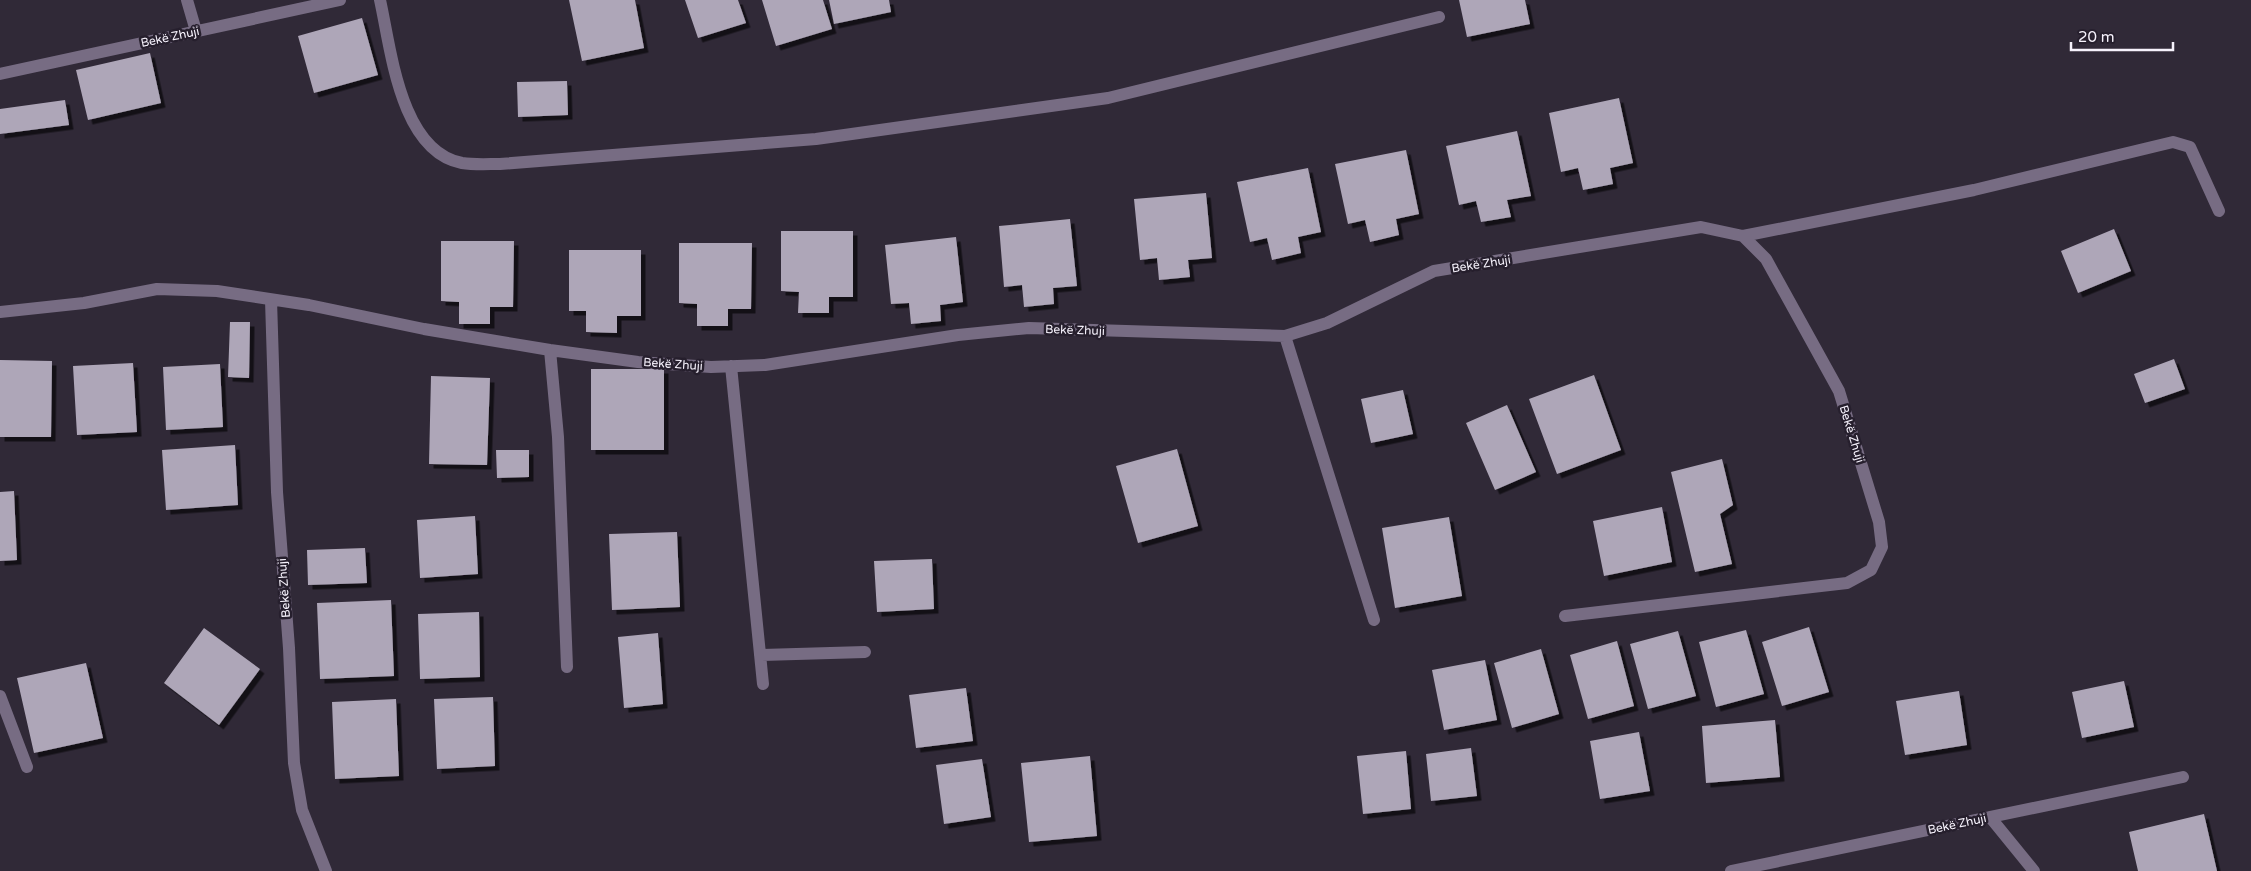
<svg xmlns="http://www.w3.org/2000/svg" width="2251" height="871" viewBox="0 0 2251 871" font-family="'Varela Round',sans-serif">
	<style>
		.building { fill: #aea6b8; filter: url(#shadow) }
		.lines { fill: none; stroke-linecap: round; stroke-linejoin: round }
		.minor { stroke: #776c83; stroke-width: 12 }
		.labels { text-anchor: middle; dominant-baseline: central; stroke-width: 5; stroke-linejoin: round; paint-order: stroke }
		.street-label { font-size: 12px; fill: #f6f2fc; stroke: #261f2d }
	</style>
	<defs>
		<filter id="shadow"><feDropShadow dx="4.5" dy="4.5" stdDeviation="0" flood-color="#0009"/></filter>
	</defs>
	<rect width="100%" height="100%" fill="#302937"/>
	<!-- building -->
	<path class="building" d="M569 0H635L644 48 582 61Z
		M685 0H738L746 23 698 38Z
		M762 0H823L832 29 776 46Z
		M829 0H889L891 12 834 24Z
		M1459 0H1525L1530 24 1467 37Z
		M362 18 378 75 314 93 298 36Z
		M150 53 161 103 88 120 76 70Z
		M567 81 568 115 518 117 517 82Z
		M1619 98 1633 163 1610 168 1613 184 1583 190 1578 168 1561 172 1549 113Z
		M65 100 69 125 0 134V109Z
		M1517 131 1531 196 1507 200 1511 217 1481 222 1476 201 1459 205 1446 146Z
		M1406 150 1419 214 1396 219 1399 235 1370 242 1365 220 1348 224 1335 164Z
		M1308 168 1321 232 1298 237 1301 253 1272 260 1267 238 1250 242 1237 182Z
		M1206 193 1212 258 1188 260 1190 277 1159 280 1157 258 1140 260 1134 199Z
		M1070 219 1077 286 1053 288 1054 304 1024 307 1022 285 1004 287 999 226Z
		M2114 229 2131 271 2078 293 2061 251Z
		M781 231H853V297H829V313H798L799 292 781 291Z
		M956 237 963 302 940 305 941 321 911 324 909 303 891 304 885 245Z
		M441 241H514L513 307H490V324H459V302L441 301Z
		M679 243H752L751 309H728V326H697V304L679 303Z
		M569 250H641V316H617V333L586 332V311H569Z
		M230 322H250L249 378 228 377Z
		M2174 359 2185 389 2145 403 2134 374Z
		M0 360 52 361 51 437H0Z
		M133 363 137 432 77 435 73 366Z
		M220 364 223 427 166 430 163 367Z
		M591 369H664V450H591Z
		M1594 375 1621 450 1557 474 1529 399Z
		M431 376 490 378 487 465 429 464Z
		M1403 390 1413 434 1371 443 1361 399Z
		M1507 405 1536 472 1495 490 1466 423Z
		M235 445 238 505 166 510 162 450Z
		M1177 449 1198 526 1138 543 1116 466Z
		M496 450H529V477L497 478Z
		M1722 459 1733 505 1720 514 1732 564 1695 572 1671 472Z
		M14 491 17 560 0 561V492Z
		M1662 507 1672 562 1604 576 1593 521Z
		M475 516 478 574 420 578 417 520Z
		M1449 517 1462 596 1395 608 1382 528Z
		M677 532 680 607 612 610 609 534Z
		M365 548 367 583 308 585 307 550Z
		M932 559 934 609 877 612 874 561Z
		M391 600 394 676 320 679 317 603Z
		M479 612 480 677 420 679 418 614Z
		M1809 627 1829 692 1782 706 1762 642Z
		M204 628 260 669 219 725 164 683Z
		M1746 630 1764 694 1716 707 1699 642Z
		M1678 631 1696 696 1648 709 1630 644Z
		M658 633 663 704 624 708 618 637Z
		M1617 641 1634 706 1588 719 1570 655Z
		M1541 649 1559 714 1512 728 1494 663Z
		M1485 660 1497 720 1444 730 1432 670Z
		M86 663 103 738 34 753 17 678Z
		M2124 681 2134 727 2082 738 2072 692Z
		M966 688 973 741 916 748 909 695Z
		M1959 691 1967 745 1905 755 1896 701Z
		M493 697 495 766 437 769 434 699Z
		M396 699 399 776 335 779 332 702Z
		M1775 720 1780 777 1706 783 1702 726Z
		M1639 732 1650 791 1600 799 1590 741Z
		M1471 748 1477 796 1431 801 1426 754Z
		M1406 751 1411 809 1363 814 1357 756Z
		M1090 756 1097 836 1029 842 1021 763Z
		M982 759 991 817 944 824 936 765Z
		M2204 814 2217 871H2138L2129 832Z"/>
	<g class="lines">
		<!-- minor -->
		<path class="minor" d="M187 0 196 31
			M380 0C391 49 400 151 462 163 474 165 488 164 500 164L816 139 1108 98 1439 17
			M0 74 340 0
			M1743 236 1974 190 2173 142 2190 147 2219 211
			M271 300 277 492 289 648 294 763 302 810 326 871
			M0 312 84 303 157 289 217 291 309 305 424 329 550 350 638 362 711 367 765 365 958 335 1029 328 1285 336 1327 323 1434 271 1701 227 1743 236 1766 259 1839 391 1879 522 1882 547 1871 570 1847 583 1565 616
			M1285 336 1374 620
			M550 350 558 437 567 667
			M731 366 763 684
			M760 655 865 652
			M0 696 27 767
			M1990 817 2034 871
			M1731 871 2183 777"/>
	</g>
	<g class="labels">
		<!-- street labels -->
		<g class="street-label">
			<text transform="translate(170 37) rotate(-12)">Bekë Zhuji</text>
			<text transform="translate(1481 264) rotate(-9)">Bekë Zhuji</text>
			<text transform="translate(1075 330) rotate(2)">Bekë Zhuji</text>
			<text transform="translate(673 364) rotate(4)">Bekë Zhuji</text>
			<text transform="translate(1852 434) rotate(73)">Bekë Zhuji</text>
			<text transform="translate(284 588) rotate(-94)">Bekë Zhuji</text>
			<text transform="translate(1957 824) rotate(-12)">Bekë Zhuji</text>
		</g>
	</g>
	<!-- scale -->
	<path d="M2071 42v8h102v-8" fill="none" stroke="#f6f2fc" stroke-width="2.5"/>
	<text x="2078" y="42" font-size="15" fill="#f6f2fc" stroke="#261f2d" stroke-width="4" paint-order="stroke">20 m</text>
</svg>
